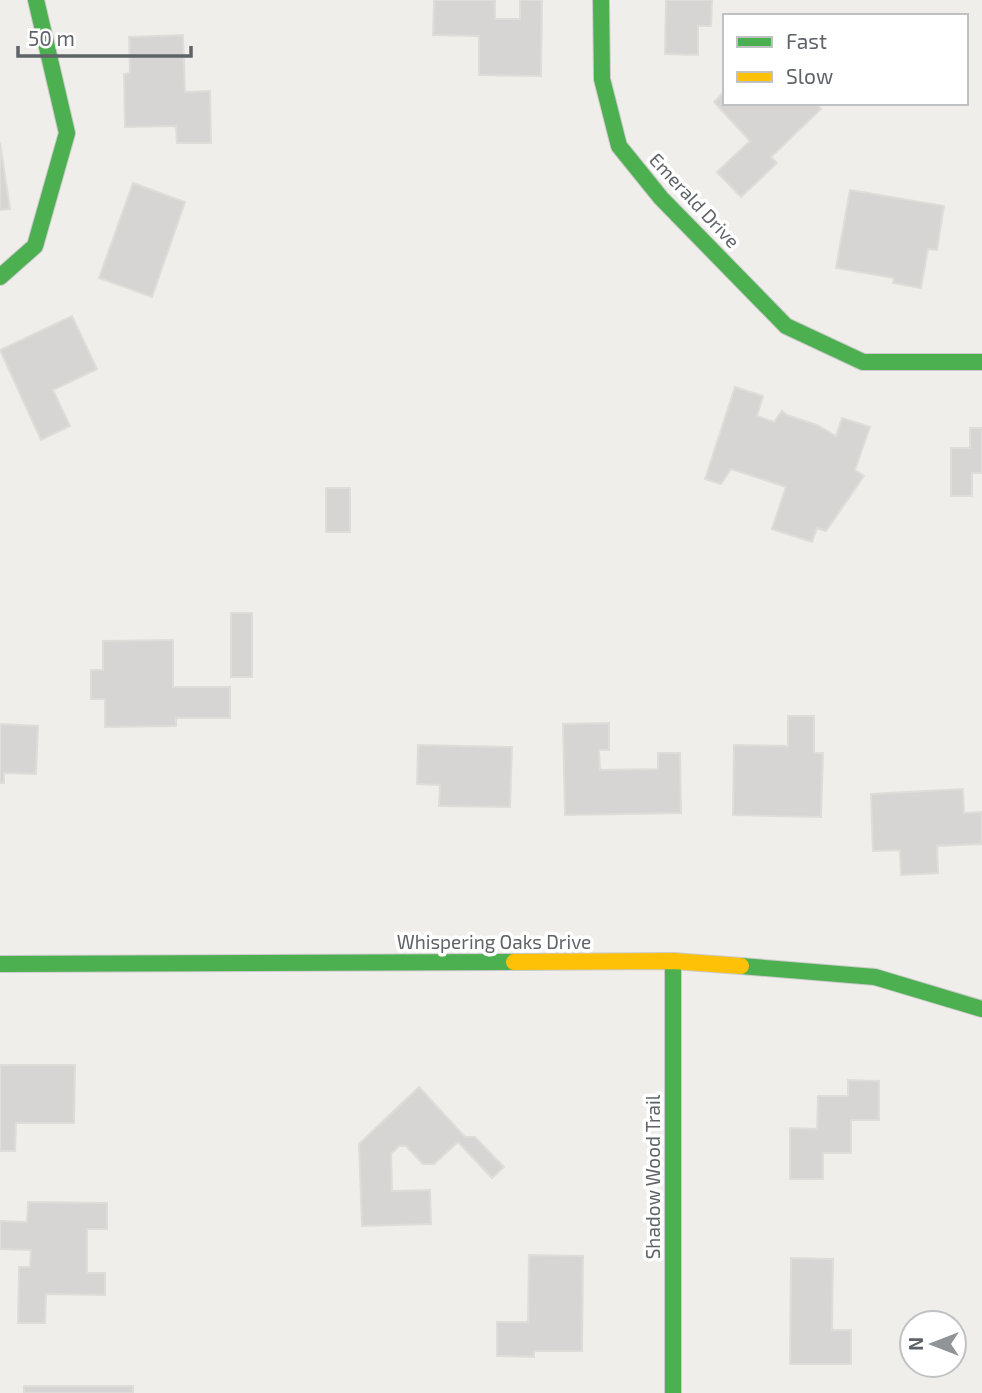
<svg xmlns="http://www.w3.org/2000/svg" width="982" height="1393" viewBox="0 0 982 1393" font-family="'Exo 2',sans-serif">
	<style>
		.building { fill: #d6d5d3; stroke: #deddd9; stroke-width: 2 }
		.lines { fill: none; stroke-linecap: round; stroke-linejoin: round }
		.fast-casing { stroke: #cacacb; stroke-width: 18 }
		.slow-casing { stroke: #cacacb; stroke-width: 18 }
		.fast { stroke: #4caf50; stroke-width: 16 }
		.slow { stroke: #ffc107; stroke-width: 16 }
		.labels { text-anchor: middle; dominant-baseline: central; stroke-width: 7; stroke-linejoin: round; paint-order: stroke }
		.street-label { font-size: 19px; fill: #5f6368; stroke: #fff }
	</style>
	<rect width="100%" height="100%" fill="#efeeea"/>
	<!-- building -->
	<path class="building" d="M434 0H495V19H520V0H542L541 76 479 75V36L433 35Z
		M666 0H712L711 26H698V55L665 54Z
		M183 35 185 92 210 91 211 143H177L176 126 125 127 124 74 130 73 129 37Z
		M725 91V103H816L821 109 771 157 777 163 741 197 717 172 750 141 714 102Z
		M0 143 10 209 0 210Z
		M133 183 185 202 152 297 99 278Z
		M850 190 944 206 937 250 928 249 921 288 893 283 894 278 836 268Z
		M72 316 97 369 53 390 70 426 41 440 0 350Z
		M735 387 763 396 757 416 774 422 782 411 787 415 817 425 836 436 842 418 870 427 855 470 864 476 826 531 817 528 812 542 772 529 786 487 731 469 721 484 705 479Z
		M970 428H982V473H972V496H951V448H970Z
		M326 488H350V532H326Z
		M231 613H252V677H231Z
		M173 640V687H230V718H176V726L105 727V699H91V670H103V641Z
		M788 716H814V753H823L821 817 733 815 734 745 788 746Z
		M609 723V750H599L600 770 658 769V753H680L681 813 565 815 563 724Z
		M0 724 38 726 36 774 4 773V783H0Z
		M418 745 512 747 510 807 439 806 440 785 417 784Z
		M963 789 964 813 982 812V844L937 846 938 873 901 875 900 850 873 851 871 794Z
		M0 1065H75L74 1123H16L15 1151H0Z
		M848 1080 879 1081V1120H851V1153H823V1179H790V1128L817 1129 818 1096H848Z
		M419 1087 465 1137H475L504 1167 492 1178 458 1142 434 1164H423L406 1146H399L391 1154 392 1191 430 1190 431 1224 362 1226 359 1144Z
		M28 1202 107 1203V1229H87V1273H105V1295L46 1294 45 1323H18L19 1267H30L31 1250 0 1249V1221L27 1222Z
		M529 1255 583 1256 582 1351H534V1357L497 1356V1322H528Z
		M791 1258 833 1259 832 1330H851V1364H790Z
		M24 1386H133V1393H24Z"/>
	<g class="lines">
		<!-- fast casing -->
		<g class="fast-casing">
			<path id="fast" d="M601 0 602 79 619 146 661 198 786 326 863 362H982
				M0 277 35 246 67 133 36 0
				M673 961V1393
				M0 964 514 962
				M741 966 875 977 982 1009"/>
		</g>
		<!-- slow casing -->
		<g class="slow-casing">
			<path id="slow" d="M514 962 673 961 741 966"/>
		</g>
		<!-- fast -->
		<use href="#fast" class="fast"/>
		<!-- slow -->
		<use href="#slow" class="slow"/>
	</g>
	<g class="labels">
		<!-- street labels -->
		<g class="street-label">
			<text transform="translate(695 200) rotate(47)">Emerald Drive</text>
			<text x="494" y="941">Whispering Oaks Drive</text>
			<text transform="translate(652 1177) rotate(-90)">Shadow Wood Trail</text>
		</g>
	</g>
	<!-- legend -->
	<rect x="723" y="14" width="245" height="91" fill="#ffffff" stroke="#bfc1c3" stroke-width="2"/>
	<rect x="737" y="37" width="35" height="10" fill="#4caf50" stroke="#bfc1c3" stroke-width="2"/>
	<text x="786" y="49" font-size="21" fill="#5f6368">Fast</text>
	<rect x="737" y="72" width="35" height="10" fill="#ffc107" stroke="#bfc1c3" stroke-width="2"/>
	<text x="786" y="84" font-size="21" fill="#5f6368">Slow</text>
	<!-- north arrow -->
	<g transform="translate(933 1344) rotate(270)"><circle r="33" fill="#ffffff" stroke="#bfc1c3" stroke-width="2"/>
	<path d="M0-5L12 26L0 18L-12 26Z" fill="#919496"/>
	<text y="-10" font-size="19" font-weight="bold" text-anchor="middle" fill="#5f6368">N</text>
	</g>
	<!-- scale -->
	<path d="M18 46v10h173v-10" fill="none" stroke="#5f6368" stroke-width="3.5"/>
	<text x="28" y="46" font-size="21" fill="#5f6368" stroke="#ffffff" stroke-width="5" paint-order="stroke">50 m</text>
</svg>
